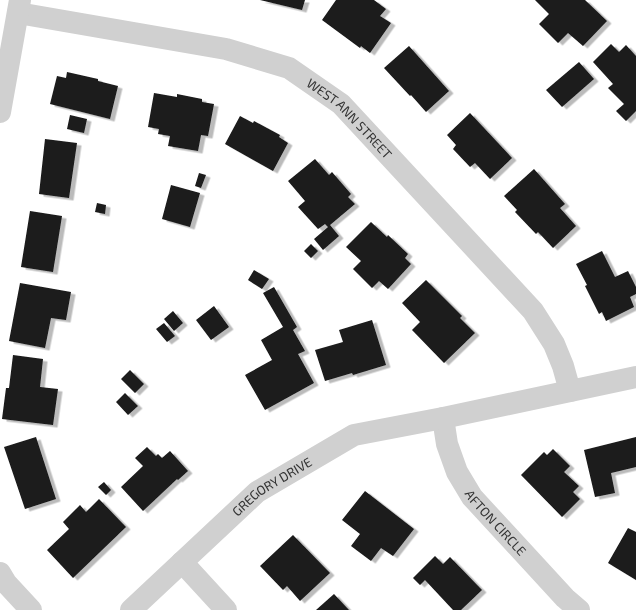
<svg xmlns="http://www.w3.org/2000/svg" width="636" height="610" viewBox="0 0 636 610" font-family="'Exo 2',sans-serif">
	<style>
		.building { fill: #1a1a1a; filter: url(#shadow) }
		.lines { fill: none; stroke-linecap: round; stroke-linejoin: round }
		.minor { stroke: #d0d0d0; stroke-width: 22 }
		.labels { text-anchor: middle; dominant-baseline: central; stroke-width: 4; stroke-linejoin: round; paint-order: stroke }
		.street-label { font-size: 13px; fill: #333; stroke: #fff }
	</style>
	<defs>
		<filter id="shadow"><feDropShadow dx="4.5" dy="2.5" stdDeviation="0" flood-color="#0004"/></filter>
	</defs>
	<rect width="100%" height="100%" fill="#fff"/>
	<!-- building -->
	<path class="building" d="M260 0H305L302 10Z
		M336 0H374L386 9 380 16 391 23 370 53 361 46 360 48 322 20Z
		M535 0H585L607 21 583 46 568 33 558 43 539 24 549 14Z
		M611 44 619 52 626 45 636 56V111L626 121 616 111 624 104 608 88 613 84 593 62Z
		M409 46 449 91 426 112 411 95 410 96 384 68Z
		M579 62 594 79 562 107 546 90Z
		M67 72 98 79V81L118 86 110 119 50 104 57 76 66 78Z
		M154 93 177 97V94L202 99V102L214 104 208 136 201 135 198 151 168 146 170 136 158 134 159 129 148 127Z
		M470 113 512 158 490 179 475 163 470 167 453 149 456 145 447 135Z
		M70 115 87 119 84 133 67 129Z
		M240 116 253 123 254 121 280 135 279 137 288 143 273 171 225 144Z
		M45 139 77 143 69 198 39 194Z
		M315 159 329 175 332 172 351 194 348 197 355 204 330 225 339 236 323 250 314 239 328 227 325 224 318 229 298 207 305 201 288 181Z
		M534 169 565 204 560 208 576 226 553 248 538 232 536 234 515 212 517 210 504 196Z
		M199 173 206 175 201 188 195 186Z
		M171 185 200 193 190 227 162 219Z
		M97 203 106 205 105 214 95 212Z
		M30 211 62 216 53 272 21 267Z
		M371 222 387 237 388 235 408 254 405 258 411 264 388 289 379 281 372 288 353 269 361 261 346 247Z
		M311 244 318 251 311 258 304 251Z
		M602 251 615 277 628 271 636 287V294L630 297 634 307 606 321 602 312 599 314 585 286 587 285 576 264Z
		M254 270 269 279 262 289 248 280Z
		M426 280 462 316 460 318 475 333 444 363 412 330 420 322 402 303Z
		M20 283 71 292 66 320 51 318 45 348 9 341Z
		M274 287 297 327 293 330 305 351 298 354 314 383 265 410 245 375 272 360 261 340 283 327 263 293Z
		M214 306 229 327 211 340 196 320Z
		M173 311 183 323 174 331 164 319Z
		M372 320 386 365 353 375 352 373 325 381 315 350 343 342 339 330Z
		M164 323 175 336 167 342 156 329Z
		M13 355 43 359 40 387 58 389 53 425 2 419 6 388H9Z
		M130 370 144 384 135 393 121 379Z
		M125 393 138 406 128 415 116 402Z
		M36 437 56 499 25 509 4 447Z
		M636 437V467L611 473 615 493 595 497 584 450Z
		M147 447 156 456 158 454 162 458 170 451 188 471 178 480 177 479 143 511 121 487 143 466 135 458Z
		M553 449 570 466 564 472 579 486 573 492 580 499 562 517 521 475 544 452 547 455Z
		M104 482 111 490 106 495 98 487Z
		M365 491 414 529 393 556 381 548 371 561 351 546 360 534 342 520Z
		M99 499 126 527 73 578 47 550 69 529 63 522 80 505 86 512Z
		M628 528 636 532V580L608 563Z
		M293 535 330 573 300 601 287 586 283 590 260 566Z
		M435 556 443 564 450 557 482 590 461 610H453L425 580 420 585 413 578Z
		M334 594 349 610H316Z"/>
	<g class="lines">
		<!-- minor -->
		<g class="minor">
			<path id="s1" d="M18 13 226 49 289 68 341 104 533 311 554 344 563 366 570 391"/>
			<path d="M0 112 20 0"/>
			<path id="s2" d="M443 418 447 444 457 472 472 497 565 598 579 610"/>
			<path d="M182 562 226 610"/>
			<path d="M0 573 6 583 31 610"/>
			<path id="s3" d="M131 610 257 492 354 435 443 418 636 377"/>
		</g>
	</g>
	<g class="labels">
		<!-- street labels -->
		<g class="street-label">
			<text stroke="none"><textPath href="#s1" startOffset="356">WEST ANN STREET</textPath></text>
			<text stroke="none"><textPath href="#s3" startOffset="188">GREGORY DRIVE</textPath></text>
			<text stroke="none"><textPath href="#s2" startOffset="120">AFTON CIRCLE</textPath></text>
		</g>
	</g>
</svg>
